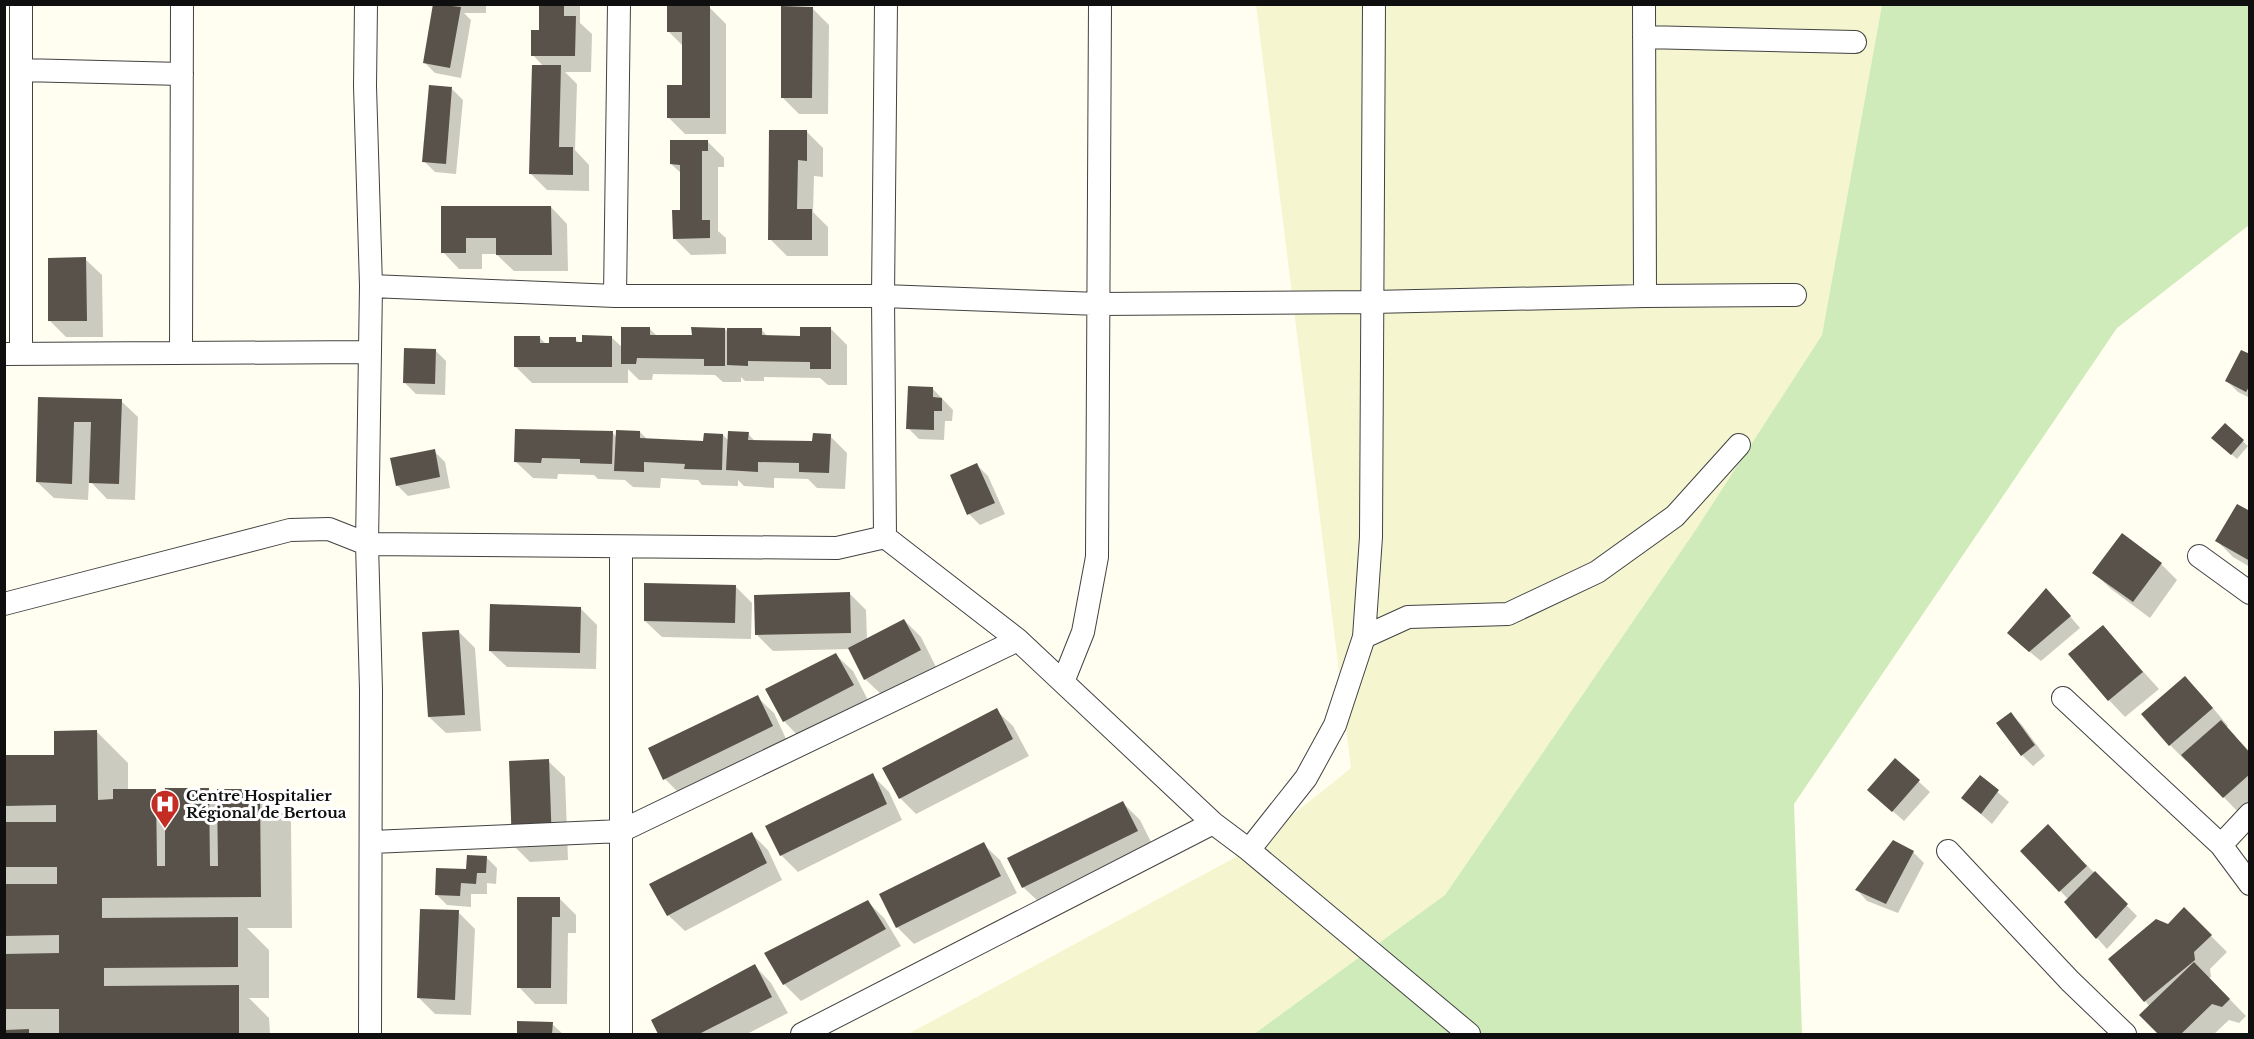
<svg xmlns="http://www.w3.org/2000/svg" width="2254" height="1039" viewBox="0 0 2254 1039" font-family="'Libre Baskerville',serif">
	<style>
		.farmland { fill: #f5f6d0 }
		.green { fill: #ceebb9 }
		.shadow { fill: #0003 }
		.building { fill: #58524b }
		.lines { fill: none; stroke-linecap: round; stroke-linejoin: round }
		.minor-casing { stroke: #424242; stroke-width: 24 }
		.minor { stroke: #fff; stroke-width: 22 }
		.labels { text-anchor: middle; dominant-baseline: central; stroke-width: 6; stroke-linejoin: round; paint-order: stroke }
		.poi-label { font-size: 15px; font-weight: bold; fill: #0f0f0f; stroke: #fff; text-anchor: start }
	</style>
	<rect width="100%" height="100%" fill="#fffef1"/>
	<!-- farmland -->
	<path class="farmland" d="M1256 5H1882L1822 335 1695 531 1445 895 1254 1034H908L1249 850 1351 768Z"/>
	<!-- green -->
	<path class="green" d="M1882 5H2249V225L2117 328 1794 804 1802 1034H1254L1445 895 1695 531 1822 335Z"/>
	<!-- shadow -->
	<path class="shadow" d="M435 4H486V13H464L471 20 461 78 435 73 425 63Z
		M541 4H580V23L592 34 591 72H565L577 84 575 150 589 165V191L547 190 531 174 544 67 533 55 540 31Z
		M709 7 726 24V134H685L669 118 684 86V47L668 31Z
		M812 8 829 25 828 114H799L782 97Z
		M452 89 463 100 456 174 435 172 424 161Z
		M807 132 823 148V177L814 176 813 212 828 227V256H787L770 239Z
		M707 141 724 158V167H718V231L726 238V254L691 255 674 238 682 212V174L671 164Z
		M551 207 567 224 568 271H514L496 254H482V269H459L443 252V208Z
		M85 259 102 275 103 337H66L50 321Z
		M650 329 657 336 693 337 725 329 729 333 762 330 768 337H802L831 329 847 345V385H828L820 378 764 377V381H745L741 377V382H723L715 375 653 374 652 380H639L628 369V383H532L516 367 539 337 547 345 575 339 580 343 611 337 623 348Z
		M435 350 446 361 445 395 416 394 405 383Z
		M2250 356V398L2238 392 2227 381Z
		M933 389 953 410 952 421H945L944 440 919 439 908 428Z
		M40 398 121 401 138 417 135 500 107 499 89 480 88 500 54 498 37 482Z
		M2225 425 2248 446 2237 459 2218 443Z
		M612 432 617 438 640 432 648 440 705 443 723 435 729 441 748 434 756 442 814 443 830 436 847 453 845 489 817 488 808 479 774 478V488L744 486 738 480V486L702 485 698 480 661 478 660 488 633 487 625 480 598 479 594 475 558 474 557 479 533 478 516 462Z
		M434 451 445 462 450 488 408 496 397 485Z
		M977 465 988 476 1005 514 980 525 969 514Z
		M2250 513V567L2233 557 2217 541Z
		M2161 564 2177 580 2150 618 2111 589 2094 573Z
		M735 586 752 603 751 639 662 637 645 621Z
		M849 593 866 610 867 640 904 620 921 637 936 667 882 695 865 679 850 649 773 651 757 635Z
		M2057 601 2080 628 2041 661 2020 644Z
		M580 608 597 625 596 669 507 667 490 651Z
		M2103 627 2159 689 2125 717 2109 700Z
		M458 631 475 648 481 731 446 733 429 717Z
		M836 655 853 671 869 702 800 738 784 721Z
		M2185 678 2202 695 2228 726 2226 727 2250 752V805L2240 814 2188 760 2186 761 2170 745Z
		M757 697 774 713 788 743 681 795 665 779Z
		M996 710 1013 726 1029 756 916 814 900 798Z
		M2011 714 2022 725 2045 756 2033 766 2022 755Z
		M97 732 128 763V791H156L166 801 208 789 219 800 260 790 291 822 292 928H247L269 950V998H249L269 1018 270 1034H4V757L55 756Z
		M1895 760 1930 792 1904 821 1880 800Z
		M548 761 565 777 568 860 530 862 513 845Z
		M872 775 889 792 902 820 798 872 781 855Z
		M1980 777 2009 802 1992 824 1963 798Z
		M1123 803 1140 820 1154 848 1040 903 1023 887Z
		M752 834 768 850 782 880 685 931 668 915Z
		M2059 837 2137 916 2107 949 2097 938 2068 899 2022 851Z
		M983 844 1000 860 1017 893 914 944 898 928 881 894Z
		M1913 852 1924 863 1898 913 1867 901 1857 890Z
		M486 857 497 868 496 884 487 883V894H471V907L447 905 436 894Z
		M560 899 576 915V933H568L567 1004H535L519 987Z
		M868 902 884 918 901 946 801 1001 784 984Z
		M2184 909 2227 952 2210 969 2211 977 2209 978 2246 1016 2239 1023 2229 1020 2214 1034H2160L2141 1015 2150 1007 2145 1001 2168 925Z
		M458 912 475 929 471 1015 435 1014 418 997Z
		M755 966 771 983 788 1013 747 1034H660L653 1020Z
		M519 1022 552 1024 563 1034H518Z"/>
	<!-- building -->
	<path class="building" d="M433 4 461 7 450 68 423 63Z
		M539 4H564V16H576L575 56H531V30H539Z
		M667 5H710V118H667V85H682V32H667Z
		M781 6 813 7 812 98H781Z
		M532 65H561L559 147H573V175L529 174Z
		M429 85 452 87 446 164 422 162Z
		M769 130H807V161L798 160 797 209H812V240H768Z
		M670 140H708V151H702V220H710V238L673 239 672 210H680V165L670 164Z
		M441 206H551L552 255H496V238H466V253H441Z
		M86 257 87 321H48V258Z
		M621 327H650V335H692L691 327 725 328V366H704V359L637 358 636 364H621Z
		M800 327H831V369H810V362L748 361V366L727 365V328H762V335L800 336Z
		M582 335 612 336V367H514V336H540V343H549V337H576V342H582Z
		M404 348 436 349 435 384 403 383Z
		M2241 350 2250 354V385L2246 392 2225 381Z
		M908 386 933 387V397L942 398V411H934V430L906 429Z
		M38 397 122 399 119 484 89 483 91 422H74L72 484 36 482Z
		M2225 423 2244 440 2231 455 2211 438Z
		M515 429 613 431 612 464 580 463V459L542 458 541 463 514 462Z
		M616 430 640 431V438L703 441 704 433 723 434 722 470 684 469 685 464 644 462V472L614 471Z
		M728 431 749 432 748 440 812 441 813 433 831 434 829 473 799 472V463L758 462V472L726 470Z
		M435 449 440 477 396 486 390 458Z
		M977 463 995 503 967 515 950 475Z
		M2237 504 2250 511V561L2215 541Z
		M2122 533 2162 563 2133 602 2092 573Z
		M644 583 736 585 735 623 644 621Z
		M2046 588 2071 616 2029 652 2007 633Z
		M850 592 851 633 755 635 754 595Z
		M490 604 581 607 580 653 489 651Z
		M904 619 921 650 864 680 848 648Z
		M2103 625 2143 672 2108 701 2068 654Z
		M459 630 465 715 428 717 422 632Z
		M836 653 854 685 783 722 765 689Z
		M2185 676 2213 708 2169 746 2141 714Z
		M758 695 773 726 663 780 648 748Z
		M997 708 1013 739 899 799 882 768Z
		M2011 712 2035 745 2021 756 1996 723Z
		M2221 720 2250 753V774L2223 798 2181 755Z
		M97 730 98 800 113 799V789H156L157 866H165V788H209L210 866H218L217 789H260L261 897 102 898V918L238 917V967L104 968V986L239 985V1034H59V1009H4V954L59 953V935L4 936V884H57V867H4V822H56V805L4 806V755H54V731Z
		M1895 758 1920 780 1892 812 1867 790Z
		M549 759 552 844 512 846 509 761Z
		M873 773 887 804 780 856 765 826Z
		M1980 775 1999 790 1981 814 1961 798Z
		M1123 801 1138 831 1022 888 1007 858Z
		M2048 824 2087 866 2059 892 2020 851Z
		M752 832 767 863 667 916 649 884Z
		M1893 840 1914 851 1886 904 1855 890Z
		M984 842 1001 876 896 928 879 894Z
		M467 855 487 856 486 873H477L476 884 461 883 460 896 435 895 436 868 466 869Z
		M2095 871 2128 904 2096 939 2064 902Z
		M517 897H560V917H552L551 988H517Z
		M868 900 886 929 783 985 764 953Z
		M2184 907 2212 935 2194 952 2195 960 2144 1002 2108 959 2156 919 2168 924Z
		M420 909 459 910 455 1000 417 998Z
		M2194 962 2230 999 2222 1007 2212 1004 2181 1034H2158L2139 1015Z
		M755 964 772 997 699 1034H658L651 1020Z
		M517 1021 553 1022 552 1034H517Z
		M29 1029V1034H6L5 1030Z"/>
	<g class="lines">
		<!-- minor casing -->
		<g class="minor-casing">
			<path id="minor" d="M366 4 365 86 371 286 367 544 371 690 370 1034
				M1644 4 1645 296
				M1644 37 1855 42
				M21 70 182 74
				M371 286 615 296H883L1099 304 1372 302 1645 296 1795 295
				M615 296 619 4
				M181 353 182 4
				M4 354 369 352
				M21 354V4
				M885 537 883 296 886 4
				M621 547V1034
				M2199 556 2250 593
				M4 604 290 530 329 529 367 544 837 548 885 537 1018 640 1213 823 1249 850 1469 1034
				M1364 637 1408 617 1508 614 1597 572 1675 516 1739 445
				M1063 682 1083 632 1097 557 1100 4
				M2063 698 2221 845 2250 884
				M372 842 621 831 1018 640
				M2221 845 2250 814
				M1249 850 1306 778 1335 725 1364 637 1371 537 1374 4
				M1948 851 2070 981 2125 1034
				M802 1034 1213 823"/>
		</g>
		<!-- minor -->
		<use href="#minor" class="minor"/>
	</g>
	<!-- icons -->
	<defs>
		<g id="hospital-pin" transform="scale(1.5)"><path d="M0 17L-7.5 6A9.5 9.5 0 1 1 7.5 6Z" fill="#c32d23" stroke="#fff"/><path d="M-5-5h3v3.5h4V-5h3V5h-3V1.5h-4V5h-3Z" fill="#fff"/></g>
	</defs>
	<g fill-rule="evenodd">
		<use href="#hospital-pin" x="165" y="804"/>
	</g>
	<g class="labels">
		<!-- poi labels -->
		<g class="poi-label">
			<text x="186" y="795">Centre Hospitalier<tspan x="186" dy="17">Régional de Bertoua</tspan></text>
		</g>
	</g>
	<!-- border -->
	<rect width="2254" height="1039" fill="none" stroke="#0f0f0f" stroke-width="12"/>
</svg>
